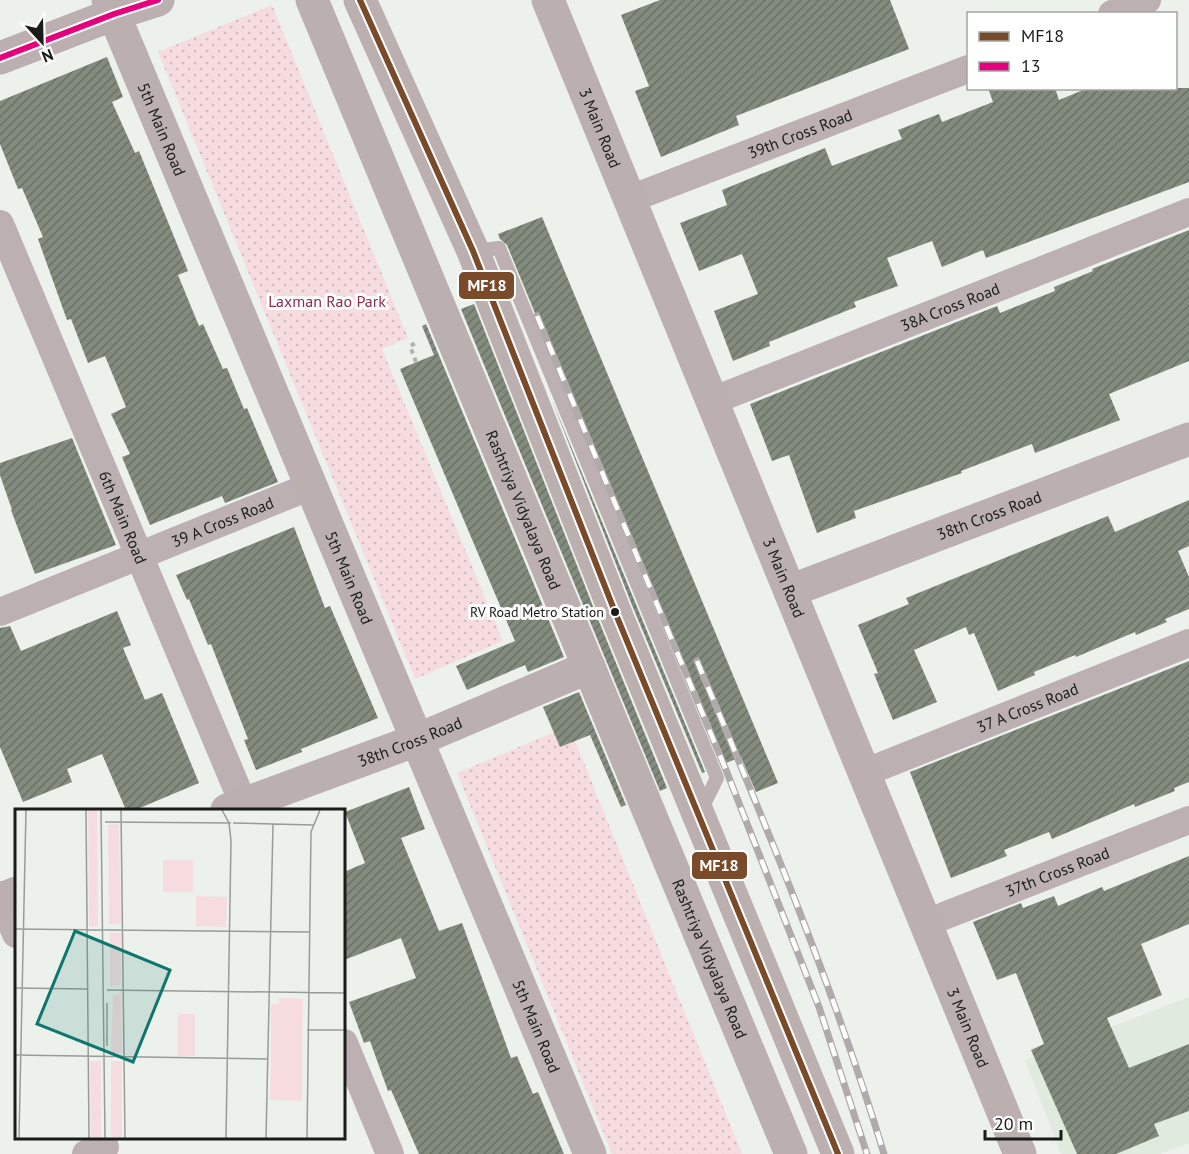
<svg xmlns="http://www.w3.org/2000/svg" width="1189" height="1154" viewBox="0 0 1189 1154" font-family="'PT Sans',sans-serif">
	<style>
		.built { fill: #e1eade }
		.grass { fill: url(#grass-dots) }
		.building { fill: url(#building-hatch) }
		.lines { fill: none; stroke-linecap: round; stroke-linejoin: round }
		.path { stroke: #b6afaf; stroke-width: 4; stroke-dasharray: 4.5 4.5; stroke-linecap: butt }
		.lane { stroke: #bdb0b2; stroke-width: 14 }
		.street { stroke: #bdb0b2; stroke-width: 28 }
		.secondary { stroke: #bbafb0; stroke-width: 33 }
		.rail-casing { stroke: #b1aaaa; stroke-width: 7 }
		.rail { stroke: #fff; stroke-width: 4.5; stroke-dasharray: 14; stroke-linecap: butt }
		.bus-1-casing { stroke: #fff; stroke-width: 10 }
		.bus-2-casing { stroke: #fff; stroke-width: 10 }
		.bus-1 { stroke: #7a4b2a; stroke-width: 6 }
		.bus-2 { stroke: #e5007d; stroke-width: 6 }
		.bus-dot { fill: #191c18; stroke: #fff; stroke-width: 2 }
		.labels { text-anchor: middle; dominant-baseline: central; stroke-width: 6; stroke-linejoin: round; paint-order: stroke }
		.bus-label { font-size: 14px; fill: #191c18; stroke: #fff; text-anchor: end }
		.street-label { font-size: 16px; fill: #191c18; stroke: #fff }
		.park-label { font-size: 16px; fill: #8b2c49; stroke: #fff }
		.inset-road { fill: none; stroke: #989c97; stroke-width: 1.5 }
		.view { fill: #0f766e; fill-opacity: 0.15; stroke: #0f766e; stroke-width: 3 }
		.inset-edge { fill: none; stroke: #191c18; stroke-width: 3 }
		.line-badge { stroke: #fff; stroke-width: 2 }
		.badge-label { font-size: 16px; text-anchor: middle; font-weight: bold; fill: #fff }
	</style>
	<defs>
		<pattern id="grass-dots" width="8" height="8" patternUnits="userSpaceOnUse" patternTransform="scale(1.5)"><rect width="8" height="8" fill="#f6dcdf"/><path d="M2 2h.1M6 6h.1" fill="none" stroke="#d2bcbf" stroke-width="1.8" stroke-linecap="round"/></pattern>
		<pattern id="building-hatch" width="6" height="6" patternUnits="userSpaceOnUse" patternTransform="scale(1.5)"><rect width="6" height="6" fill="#828b7d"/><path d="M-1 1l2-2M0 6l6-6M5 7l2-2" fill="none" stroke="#6a7165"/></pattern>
	</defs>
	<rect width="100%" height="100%" fill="#edf1ec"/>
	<!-- built -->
	<path class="built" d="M1189 997V1143L1160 1154H1061L1025 1060Z"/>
	<!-- grass -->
	<path class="grass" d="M272 5 408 338 382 349 503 641 415 679 158 52Z
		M569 726 742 1154H612L457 773Z"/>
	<!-- building -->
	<path class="building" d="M660 0H890L909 49 736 116 739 125 661 157 635 91 649 86 621 15Z
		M107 57 123 97 112 102 135 153 139 151 188 271 178 275 199 326 203 324 223 369 227 368 244 409 247 408 278 482 225 503 222 496 150 525 122 457 130 454 111 414 126 407 105 356 88 363 71 319 67 320 38 239 43 237 22 188 18 189 0 144V101Z
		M988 88H1055L1059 100 1088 88H1189V182L986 258 983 250 942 267 932 241 887 258 898 286 854 302 856 307 769 342 770 346 733 361 714 311 758 294 742 254 699 271 680 223 727 205 722 190 825 148 832 166 902 139 898 130 939 114 942 122 993 102Z
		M542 217 778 783 756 792 741 757 721 765 507 245 500 239 498 234Z
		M1189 230V361L1109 394 1120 420 1035 453 1032 444 961 471 962 473 854 511 856 518 817 533 789 455 772 461 750 404 997 306 1000 313 1055 291 1054 287 1093 271 1092 269Z
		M474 304 598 619 667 788 660 791 461 309Z
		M426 324 564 657 528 672 525 665 467 690 456 666 515 641 400 369 434 355 422 326Z
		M551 398 705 772 702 773 632 605Z
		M72 438 116 545 35 574 11 510H12L0 475V463Z
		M1189 500V546L1178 551 1189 577V609L1165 619 1167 622 1136 635 1135 632 1076 657 1075 655 1034 672 1035 675 998 691 974 633 969 635 966 627 914 650 937 702 893 720 874 674 878 673 858 625 909 604 906 598 1108 516 1115 532Z
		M294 527 325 608 330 606 378 718 301 749 302 752 256 770 244 740 248 739 211 644 208 645 189 599 187 600 176 575Z
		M117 611 131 645 123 648 145 700 162 693 199 783 135 810H126L102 754 67 769 72 782 23 802 0 747V628L10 626 21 651Z
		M1189 661V782L1174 788 1175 791 1135 807 1134 804 1052 839 1049 832 1004 850 1007 856 951 878 910 772Z
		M579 692 626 805 621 807 590 735 560 747 543 707Z
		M409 787 425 829 401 838 439 931 462 923 511 1058 517 1056 533 1094 538 1092 564 1154H419L391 1090 388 1091 370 1041 364 1043 349 1002 416 978 401 938 344 960V872L365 863 345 812Z
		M1189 856V924L1141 944 1162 995 1107 1018 1129 1068 1189 1044V1111L1154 1124 1159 1136 1116 1154H1077L1031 1050 1044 1044 1016 973 997 980 973 922 1021 903 1023 908 1054 896 1058 906 1102 887 1104 891Z"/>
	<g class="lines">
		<!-- path -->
		<path class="path" d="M416 362 410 346 416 343"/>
		<!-- lane -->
		<path class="lane" d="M473 251 499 248 717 778 700 812"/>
		<!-- street -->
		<g class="street">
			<path d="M1112 14 1147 0"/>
			<path id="s1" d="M630 199 968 69"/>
			<path id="s2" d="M0 224 246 810"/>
			<path id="s3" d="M712 401 1189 212"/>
			<path id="s4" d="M0 612 311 486"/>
			<path id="s5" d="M864 773 1189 643"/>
			<path d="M0 895 16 934"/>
			<path id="s6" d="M926 923 1189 820"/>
			<path d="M344 1043 390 1154"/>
			<path d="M86 1154 105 1147"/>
		</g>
		<!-- secondary -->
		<g class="secondary">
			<path id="s7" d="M108 0 590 1154"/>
			<path id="s8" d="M312 0 791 1154"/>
			<path d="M360 0 473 251 615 612 838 1154"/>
			<path id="s9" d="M548 0 1020 1154"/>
			<path d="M0 58 114 14 158 0"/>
			<path id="s10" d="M790 591 1189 439"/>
			<path id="s11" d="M227 810 417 740 589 667"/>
			<path d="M0 900 16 893"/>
		</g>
		<!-- rail casing -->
		<g class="rail-casing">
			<path id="rail" d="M537 316 726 770 819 1007 867 1154
				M697 661C765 823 833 985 884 1154"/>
		</g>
		<!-- rail -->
		<use href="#rail" class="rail"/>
		<!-- bus-1 casing -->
		<g class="bus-1-casing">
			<path id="bus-1" d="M360 0 473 251 615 612 838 1154"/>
		</g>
		<!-- bus-2 casing -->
		<g class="bus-2-casing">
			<path id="bus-2" d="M0 58 114 14 158 0"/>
		</g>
		<!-- bus-1 -->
		<use href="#bus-1" class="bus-1"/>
		<!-- bus-2 -->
		<use href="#bus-2" class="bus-2"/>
	</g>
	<!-- markers -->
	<circle class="bus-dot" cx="615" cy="612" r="5"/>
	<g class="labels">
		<!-- bus labels -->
		<g class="bus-label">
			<text x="604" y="612">RV Road Metro Station</text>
		</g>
		<!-- street labels -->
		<g class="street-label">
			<text stroke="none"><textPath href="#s9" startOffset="138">3 Main Road</textPath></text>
			<text stroke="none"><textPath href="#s7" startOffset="140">5th Main Road</textPath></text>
			<text stroke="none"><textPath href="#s1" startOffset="182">39th Cross Road</textPath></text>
			<text stroke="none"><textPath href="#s3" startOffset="256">38A Cross Road</textPath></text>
			<text stroke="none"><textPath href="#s8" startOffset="552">Rashtriya Vidyalaya Road</textPath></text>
			<text stroke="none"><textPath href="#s10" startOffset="213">38th Cross Road</textPath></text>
			<text stroke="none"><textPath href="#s2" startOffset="318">6th Main Road</textPath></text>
			<text stroke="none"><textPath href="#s4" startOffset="240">39 A Cross Road</textPath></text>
			<text stroke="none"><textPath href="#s7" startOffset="626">5th Main Road</textPath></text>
			<text stroke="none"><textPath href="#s9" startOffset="624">3 Main Road</textPath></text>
			<text stroke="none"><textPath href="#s5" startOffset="176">37 A Cross Road</textPath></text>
			<text stroke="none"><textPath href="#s11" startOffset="195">38th Cross Road</textPath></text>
			<text stroke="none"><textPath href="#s6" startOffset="141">37th Cross Road</textPath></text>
			<text stroke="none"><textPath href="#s8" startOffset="1038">Rashtriya Vidyalaya Road</textPath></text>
			<text stroke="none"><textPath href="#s7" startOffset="1112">5th Main Road</textPath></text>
			<text stroke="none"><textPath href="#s9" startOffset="1110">3 Main Road</textPath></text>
		</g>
		<!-- park labels -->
		<g class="park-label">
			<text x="327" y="301">Laxman Rao Park</text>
		</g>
	</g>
	<!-- overview -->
	<g transform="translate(15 809)">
		<rect width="330" height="330" fill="#edf1ec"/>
		<path d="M73 1H82L83 117 74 118ZM104 15 106 115H94L93 16ZM148 51H178V83H148ZM95 124H106V176L95 177ZM106 185 107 244H96L98 186ZM163 205H180V247H163ZM256 247H287V292L255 291ZM75 252H86V329H76ZM96 252H107V328H96Z" fill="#f6dcdf"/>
		<path d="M181 87 212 88 211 118 181 117ZM264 189 288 190 287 247H256V195H264Z" fill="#f6dcdf"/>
		<path class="inset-road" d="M71 1 74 329M86 1 90 329M106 1 110 329M207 1 214 14 216 32 211 329M90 13 216 14M218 14 298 16M0 120 295 123M0 179 73 180M92 181 330 184M92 194V237M292 221H330M0 246 253 250M4 329 11 1M251 329 258 15M292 329 296 23 305 1"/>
		<path class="view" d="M60 122 155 161 118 253 22 215Z"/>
		<rect width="330" height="330" class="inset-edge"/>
	</g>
	<g class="line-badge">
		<rect x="458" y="271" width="57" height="29" rx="6" fill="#7a4b2a"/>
		<rect x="691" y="851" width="57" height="29" rx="6" fill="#7a4b2a"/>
	</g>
	<g class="badge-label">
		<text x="487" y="291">MF18</text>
		<text x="719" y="871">MF18</text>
	</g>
	<!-- legend -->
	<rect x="967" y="12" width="210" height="78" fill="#ffffff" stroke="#a3a4a3" stroke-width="1.5"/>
	<rect x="979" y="32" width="30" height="9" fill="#7a4b2a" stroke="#a3a4a3" stroke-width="1.5"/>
	<text x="1021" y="42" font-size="18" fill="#191c18">MF18</text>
	<rect x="979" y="62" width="30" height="9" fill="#e5007d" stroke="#a3a4a3" stroke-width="1.5"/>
	<text x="1021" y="72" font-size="18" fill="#191c18">13</text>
	<!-- north arrow -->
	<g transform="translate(42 42) rotate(158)" stroke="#ffffff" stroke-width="4.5" paint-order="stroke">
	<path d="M0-4.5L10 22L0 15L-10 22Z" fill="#191c18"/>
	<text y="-9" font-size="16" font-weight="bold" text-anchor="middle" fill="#191c18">N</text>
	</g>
	<!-- scale -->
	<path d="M985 1130v9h76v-9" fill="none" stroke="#191c18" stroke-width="3"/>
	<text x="994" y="1130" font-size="18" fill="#191c18" stroke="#ffffff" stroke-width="4.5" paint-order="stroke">20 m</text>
</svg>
